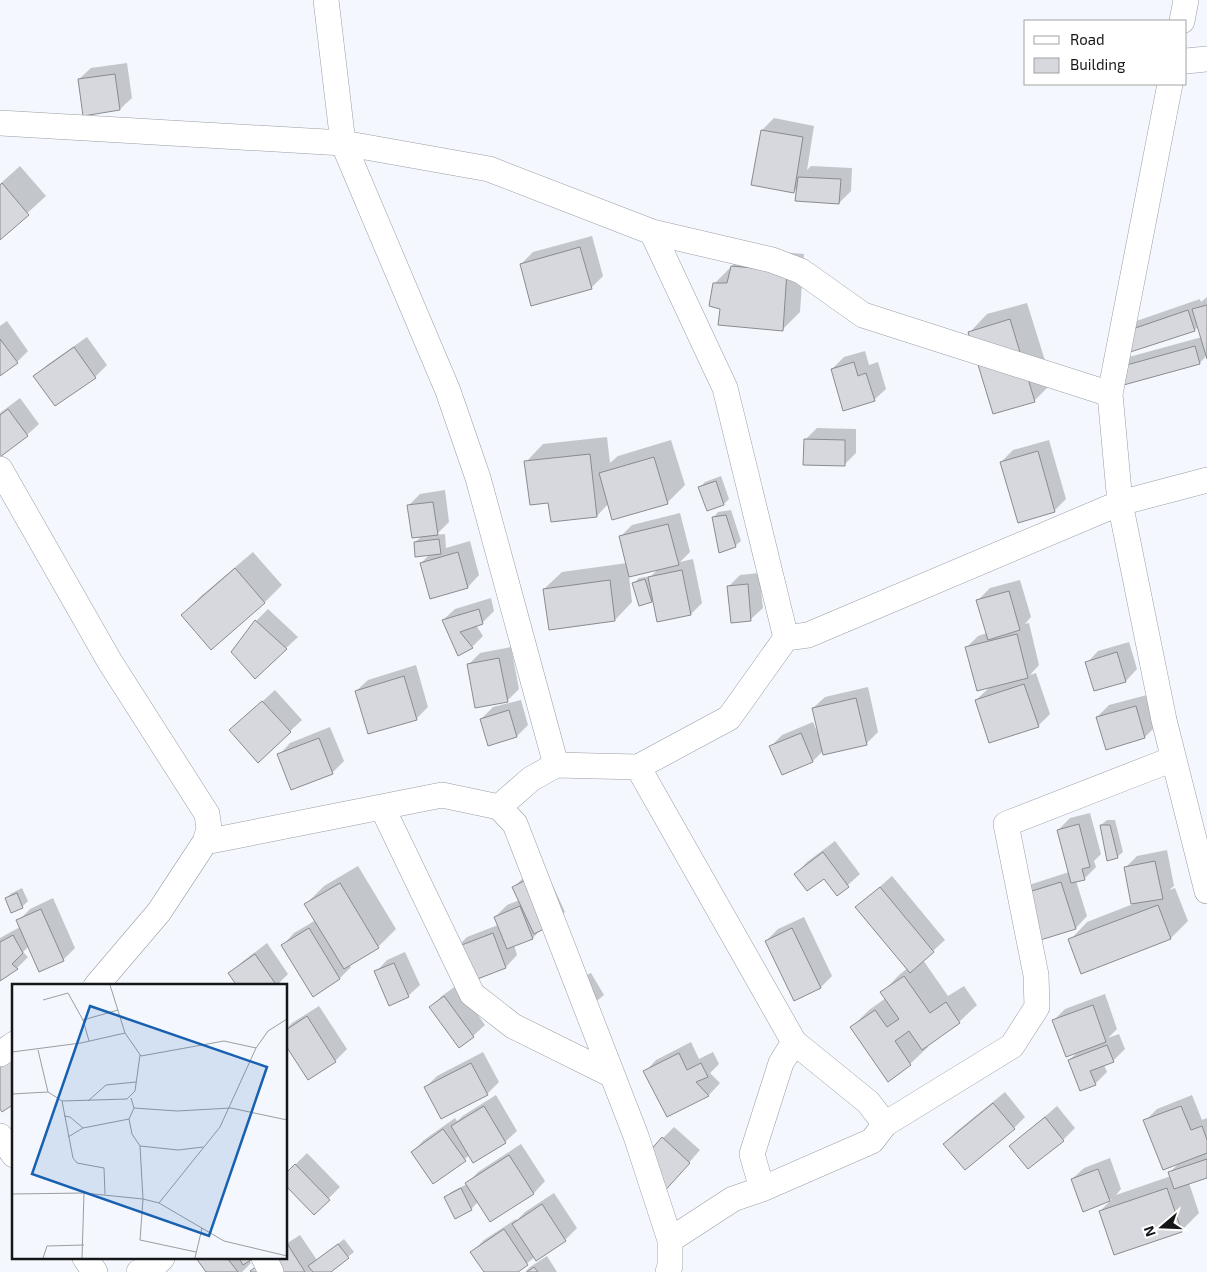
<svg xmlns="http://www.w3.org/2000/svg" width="1207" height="1272" viewBox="0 0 1207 1272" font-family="'Exo 2',sans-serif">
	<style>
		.shadow { fill: #0003 }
		.building { fill: #d7d8de; stroke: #8a8b91 }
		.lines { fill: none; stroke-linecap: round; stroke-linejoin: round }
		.minor-casing { stroke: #999da3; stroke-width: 26 }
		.minor { stroke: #fff; stroke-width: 25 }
		.inset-road { fill: none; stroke: #9a9ea2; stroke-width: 1 }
		.view { fill: #1860b0; fill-opacity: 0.15; stroke: #1860b0; stroke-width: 2.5 }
		.inset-edge { fill: none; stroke: #141618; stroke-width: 2.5 }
	</style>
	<rect width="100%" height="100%" fill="#f4f8fe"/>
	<!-- shadow -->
	<path class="shadow" d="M127 63 132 98 120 109 79 79 91 68Z
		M774 118 814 126 807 170 811 166 852 168 851 191 839 203 798 187 793 192 753 184 762 130Z
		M20 166 46 196 0 238V184Z
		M592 236 603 276 591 288 521 264 533 252Z
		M749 249 804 254 800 312 782 330 721 308 714 284Z
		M1207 297V355L1200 363 1121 385 1129 357 1202 337 1198 326 1195 330 1119 354 1125 325 1200 299 1201 302Z
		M1027 303 1052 383 1034 401 970 332 987 314Z
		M7 321 28 351 17 362 0 375V326Z
		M87 337 107 365 95 377 35 376 47 365Z
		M865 351 869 365 878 362 886 389 874 400 832 369 844 357Z
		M20 398 39 424 27 435 0 456V413Z
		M817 428 856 429V453L844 465 805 440Z
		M607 437 610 463 618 456 671 440 685 485 667 503H609L597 516 549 502 526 462 543 444Z
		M1049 440 1066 499 1054 511 1001 462 1013 450Z
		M721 476 729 499 724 504 700 487 705 482Z
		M445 490 449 522 436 535 445 534 446 548 470 541 479 575 468 587 421 563 430 554 415 542 422 536 409 505 420 494Z
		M731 510 741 541 735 546 713 518 718 512Z
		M680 513 690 552 680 562 693 559 702 603 691 614 653 599 651 601 634 583 639 578 651 576 658 569 629 576 632 602 615 620 544 589 562 572 627 563 620 537 632 525Z
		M253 552 282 585 264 603 183 615 200 597Z
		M759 573 763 608 751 619 728 587 740 575Z
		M1020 580 1031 617 1025 624 1029 623 1039 665 1030 675 1036 673 1050 714 1038 726 976 700 990 687 967 647 978 636 987 633 978 600 990 588Z
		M491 598 494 611 482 623 476 625 483 636 472 647 443 620 455 609Z
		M268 609 298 637 255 677 232 652 256 621Z
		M1129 642 1137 669 1126 681 1087 663 1098 651Z
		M511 647 519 689 507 701 468 665 480 653Z
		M416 665 428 707 417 718 369 733 356 691 368 680Z
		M868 687 878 732 866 744 823 751 813 761 771 746 782 735 813 722 818 734H819L813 708 825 697Z
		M275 690 302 720 258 761 243 719Z
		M1147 695 1156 726 1145 737 1097 717 1109 705Z
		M521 700 528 725 517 736 481 719 493 707Z
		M330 727 344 761 332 773 279 755 290 743Z
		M1090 813 1101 854 1094 861 1096 867 1084 879 1076 881 1087 916 1076 928 1035 940 1020 895 1032 884 1069 872 1058 830 1070 818Z
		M1107 820H1115L1123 852 1117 857 1101 825Z
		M835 841 860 874 837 895 824 877 796 874 807 862Z
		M1167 850 1174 886 1169 890 1175 888 1188 921 1171 938 1070 940 1087 922 1133 904 1126 867 1137 856Z
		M358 866 396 929 378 947 349 964 351 967 340 978 283 945 294 933 316 920 306 904 324 886Z
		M544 866 565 912 553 923 541 929 533 938 514 945 517 955 506 967 468 981 456 948 467 937 498 925 495 917 507 905 520 900 514 887 526 875Z
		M892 876 945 940 923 960 948 996 964 986 977 1005 959 1022 927 1045 928 1047 910 1064 852 1027 869 1010 886 998 882 993 899 975 908 968 857 907Z
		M22 888 28 901 22 907 6 898 12 893Z
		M53 898 75 948 63 960 29 946 23 952 28 957 17 968 0 980V938L20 927 18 921 30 909Z
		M804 917 832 976 821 987 795 1000 766 941 778 929Z
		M267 943 288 974 276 986 230 973 242 962Z
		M405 952 420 985 408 996 376 972 387 960Z
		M591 973 604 995 598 1000 585 1008 577 980Z
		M457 985 485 1025 473 1036 431 1007 442 996Z
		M1105 994 1117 1029 1108 1038 1119 1034 1125 1049 1113 1061 1104 1065 1107 1072 1095 1084 1069 1060 1079 1051 1053 1021 1065 1009Z
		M319 1006 347 1049 335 1061 308 1078 286 1043V1029L292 1023Z
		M691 1042 699 1059 713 1052 719 1064 710 1073 720 1083 709 1095 668 1116 645 1072 656 1060Z
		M483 1052 499 1082 487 1094 426 1087 437 1076Z
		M1005 1092 1025 1117 1014 1128 945 1144 956 1132Z
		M496 1095 517 1131 505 1142 470 1155 434 1182 412 1152 424 1140 455 1118 457 1121 464 1115Z
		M1192 1095 1202 1120 1207 1118V1177L1189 1183 1199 1213 1181 1231 1100 1211 1112 1199 1084 1210 1072 1179 1084 1168 1110 1158 1121 1189 1116 1195 1171 1176 1170 1172 1179 1163 1145 1121 1157 1109Z
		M1057 1106 1075 1128 1063 1140 1011 1146Z
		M674 1127 700 1150 673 1181 663 1138Z
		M521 1144 545 1181 534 1193 490 1221 478 1202 471 1209 445 1198 451 1192 467 1184 478 1172Z
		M307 1153 340 1187 314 1213 286 1174Z
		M554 1193 577 1228 565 1240 535 1257 516 1272H485L472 1252 484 1240 516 1219 517 1220 525 1212Z
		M300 1235 317 1260 344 1239 354 1252 329 1272H253L286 1258V1244Z
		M547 1256 557 1272H525L530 1267Z
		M197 1258H252L249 1260 251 1263 242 1272H208Z"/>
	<!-- building -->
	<path class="building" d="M115 74 120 110 83 116 78 79Z
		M761 130 803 137 794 193 751 185Z
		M798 177 841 179 839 204 795 201Z
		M2 183 29 215 0 240V185Z
		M580 247 592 289 531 306 520 264Z
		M731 266 787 271 783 331 718 325 720 309 709 306 713 283H727Z
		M1207 305V359L1192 309Z
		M1188 310 1195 331 1118 356 1112 336Z
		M1010 319 1035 402 993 414 968 332Z
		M0 339 18 363 0 376Z
		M1195 346 1200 364 1120 386 1116 368Z
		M74 347 96 378 55 406 33 376Z
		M854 362 858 376 866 373 875 401 843 411 831 369Z
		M8 409 28 436 0 457V415Z
		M804 439 845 440V466L803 465Z
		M1038 451 1055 512 1018 523 1000 462Z
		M590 454 597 517 551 522 548 503 530 505 524 461Z
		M654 457 668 504 612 520 599 473Z
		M716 481 724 505 707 511 698 487Z
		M433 502 438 535 412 538 407 505Z
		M726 515 736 547 719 553 712 517Z
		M668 524 679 565 629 577 619 536Z
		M439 539 441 554 415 557 414 542Z
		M458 552 468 588 430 599 420 563Z
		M235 568 265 603 211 650 181 615Z
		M682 570 691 615 657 622 648 577Z
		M645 579 652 602 639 606 632 583Z
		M610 580 615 621 549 630 543 589Z
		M748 584 751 621 731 623 727 586Z
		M1009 591 1020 630 988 640 976 600Z
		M479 609 483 624 460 632 473 648 458 656 442 620Z
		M255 620 287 649 255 679 231 652Z
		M1017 634 1028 678 977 691 965 647Z
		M1117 652 1126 682 1094 691 1085 662Z
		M499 658 508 702 475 708 467 664Z
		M404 676 417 720 368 734 355 691Z
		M1024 684 1039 727 989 743 975 700Z
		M856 698 867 745 823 755 812 708Z
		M262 701 291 732 258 763 229 730Z
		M1136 706 1145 738 1106 750 1096 717Z
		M509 710 517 737 488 746 480 719Z
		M801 733 813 762 782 775 769 746Z
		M319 738 333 774 291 790 277 754Z
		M1079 824 1090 867 1082 869 1085 880 1071 883 1057 830Z
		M1100 825H1110L1118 858 1107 861Z
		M823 852 849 887 837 896 824 879 807 891 794 874Z
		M1155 861 1163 899 1131 904 1124 867Z
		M532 877 554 924 534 934 512 887Z
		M1061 882 1076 929 1034 942 1019 895Z
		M340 883 379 948 344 969 304 904Z
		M880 887 934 952 910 973 855 907Z
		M17 893 23 908 11 913 5 898Z
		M1158 905 1171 939 1081 974 1068 939Z
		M520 906 533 939 507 949 494 917Z
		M41 909 64 961 39 972 16 920Z
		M309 928 340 979 313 997 281 945Z
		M792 928 821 988 794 1001 765 941Z
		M493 933 506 968 467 983 454 948Z
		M13 935 23 953 12 964 18 969 0 981V942Z
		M255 954 277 986H237L228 973Z
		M394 963 409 997 389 1006 374 971Z
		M904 976 930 1013 946 1002 960 1023 922 1050 909 1031 895 1041 911 1065 888 1082 850 1027 875 1010 887 1027 899 1019 880 992Z
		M444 996 474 1037 459 1048 429 1007Z
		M1093 1005 1106 1042 1066 1057 1052 1020Z
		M307 1016 336 1062 308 1080 286 1046V1030Z
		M1107 1045 1114 1062 1090 1071 1096 1085 1080 1091 1068 1060Z
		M679 1053 687 1070 701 1063 708 1077 696 1082 709 1096 667 1117 643 1071Z
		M14 1058V1104L2 1112 0 1109V1067Z
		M471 1063 488 1095 441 1119 424 1087Z
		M993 1103 1015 1129 965 1170 943 1144Z
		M484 1106 506 1143 473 1163 451 1126Z
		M1181 1106 1191 1130 1202 1126 1207 1140V1153L1163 1170 1143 1120Z
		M1045 1117 1064 1141 1028 1169 1009 1146Z
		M443 1129 466 1161 433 1184 411 1152Z
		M662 1137 690 1163 661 1195 634 1169Z
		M509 1155 534 1194 490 1222 465 1183Z
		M1207 1159V1178L1174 1189 1168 1172Z
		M295 1164 330 1200 314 1215 286 1186V1173Z
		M1098 1169 1110 1201 1083 1212 1071 1179Z
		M461 1188 472 1210 455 1219 444 1197Z
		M1167 1188 1182 1232 1114 1255 1099 1211Z
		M542 1204 566 1241 536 1261 512 1224Z
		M504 1229 528 1265 518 1272H484L470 1252Z
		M338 1244 349 1258 331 1272H313L308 1266Z
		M288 1245 305 1272H251L250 1271 269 1258H286V1246Z
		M196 1258H227L238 1272H206Z
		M239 1258H254L243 1265Z
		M534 1267 538 1272H527Z"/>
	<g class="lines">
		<!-- minor casing -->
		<g class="minor-casing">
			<path id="minor" d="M326 0 343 143 448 391 478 478 556 765
				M1182 21 1186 0
				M1186 61 1207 59
				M1170 84 1110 394 1120 503 1164 720 1207 891
				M0 123 343 143 489 169 652 232 772 260 801 271 863 315 1110 394
				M652 232 725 388 786 638
				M0 469 110 662 207 814 209 829 205 842 159 912 96 986
				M638 767 794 1042 868 1102 885 1124
				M382 807 472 994 513 1026 612 1075
				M499 807 531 779 556 765 638 767 729 718 786 638 808 635 1120 503 1207 480
				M205 842 442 795 499 807 515 824 636 1136 670 1240V1266L668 1272
				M0 1054 14 1044
				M0 1136 14 1155
				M762 1189 752 1154 781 1063 794 1042
				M670 1240 733 1199 762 1189 872 1141 885 1124 1012 1046 1037 1007 1036 975 1006 824 1173 759
				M85 1258 95 1272
				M264 1258 271 1272
				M139 1272 151 1269 162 1258"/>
		</g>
		<!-- minor -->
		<use href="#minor" class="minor"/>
	</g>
	<!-- overview -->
	<g transform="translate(12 984)">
		<rect width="275" height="275" fill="#f4f8fe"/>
		<path class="inset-road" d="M98 1 113 49 129 72 212 57 244 64M31 16 56 9 71 36 77 57M71 36 106 26M26 66 36 108M0 68 69 59 113 49M0 110 36 108 50 117 115 115 123 107 128 71M119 114 122 124 117 135 120 150 128 162 131 215 128 256 184 268M50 117 61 174 65 179 92 184 93 210M76 117 94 101 124 98M122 124 165 127 219 124 275 136M52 132 58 133 71 144M56 153 71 144 117 135M128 162 166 166 191 163M0 210 72 209 131 215 147 219 212 257 275 272M147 219 208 143 244 64 256 47 275 35M31 274 35 262 72 261M70 274 72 209M183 274 190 244"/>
		<path class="view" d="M78 22 255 83 197 252 20 190Z"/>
		<rect width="275" height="275" class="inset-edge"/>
	</g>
	<!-- legend -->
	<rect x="1024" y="20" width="162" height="65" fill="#ffffff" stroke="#a1a2a3"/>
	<rect x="1034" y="36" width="25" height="8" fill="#ffffff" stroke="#a1a2a3"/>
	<text x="1070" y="45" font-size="15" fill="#141618">Road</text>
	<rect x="1034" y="58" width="25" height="15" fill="#d7d8de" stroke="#a1a2a3"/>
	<text x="1070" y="70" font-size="15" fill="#141618">Building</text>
	<!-- north arrow -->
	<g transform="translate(1162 1227) rotate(251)" stroke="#ffffff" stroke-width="4" paint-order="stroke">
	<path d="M0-4L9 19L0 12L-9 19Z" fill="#141618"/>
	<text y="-8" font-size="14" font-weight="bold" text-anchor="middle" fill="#141618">N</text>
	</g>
</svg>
